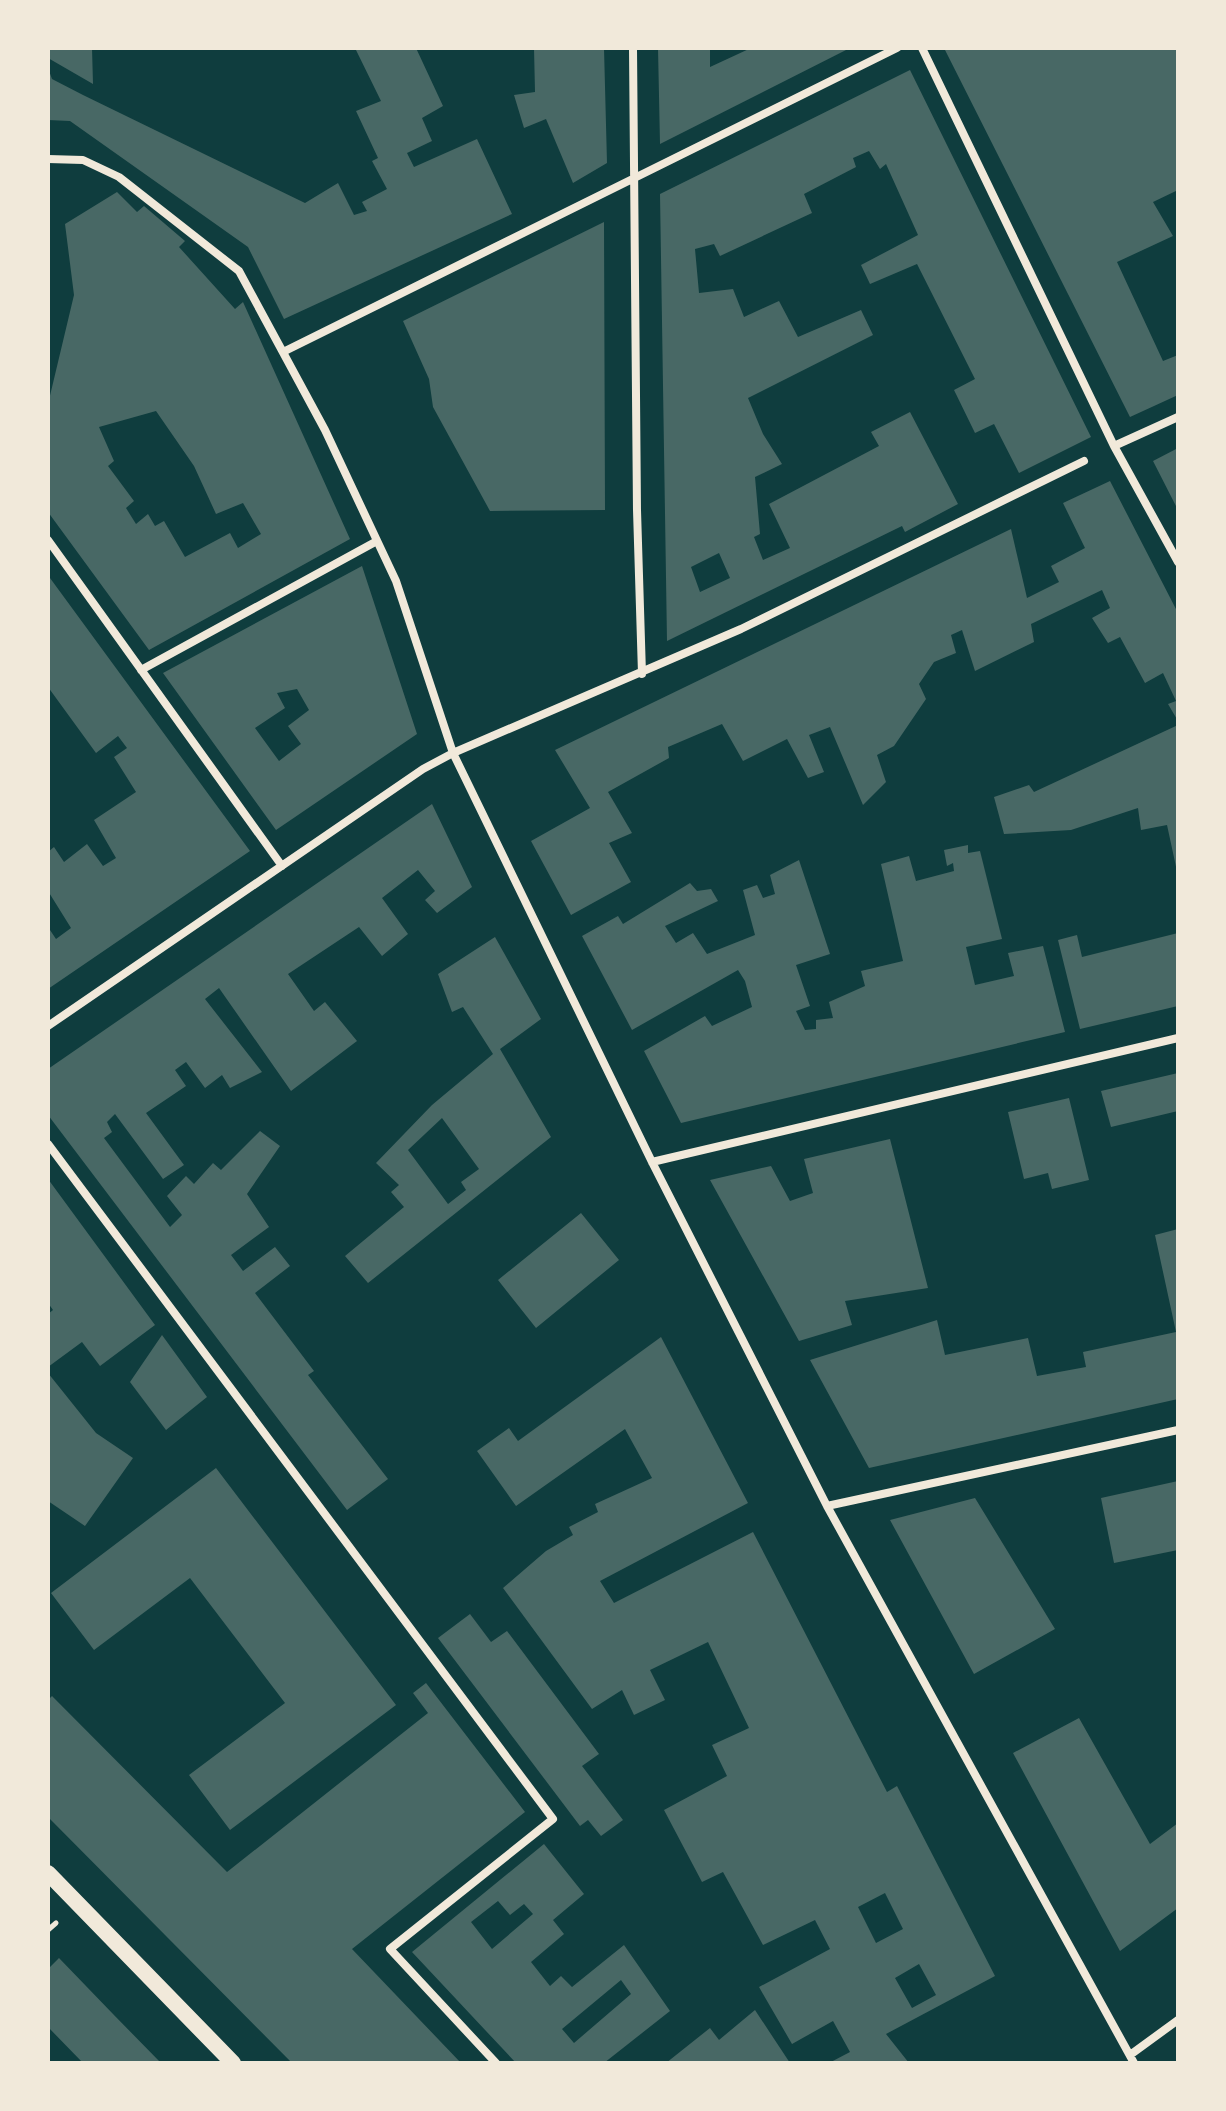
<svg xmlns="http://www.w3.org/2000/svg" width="1226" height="2111" viewBox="0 0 1226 2111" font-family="Jost,sans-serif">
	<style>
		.building { fill: #486865; fill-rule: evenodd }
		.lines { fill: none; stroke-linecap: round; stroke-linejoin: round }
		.path { stroke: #f1e9da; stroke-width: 5 }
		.minor { stroke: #f1e9da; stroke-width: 8 }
		.secondary { stroke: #f1e9da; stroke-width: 16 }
	</style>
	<rect width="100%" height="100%" fill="#0f3d3e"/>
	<!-- building -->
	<path class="building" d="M48 48H92L93 84 48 58Z
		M355 48H416L443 106 422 118 432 141 407 153 414 167 477 139 512 214 284 319 248 247 70 121 48 120V68L52 79 83 95 305 203 338 183 354 215 367 211 362 202 387 189 372 161 378 158 356 111 381 101Z
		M534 48H604L607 163 573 183 546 119 524 128 514 95 535 92Z
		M658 48H710V67L751 48H850L660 144Z
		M944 48H1178V190L1153 202 1173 236 1117 262 1163 361 1178 355V395L1130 417Z
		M910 70 1091 437 1019 473 994 424 975 433 954 390 975 379 917 264 870 284 861 265 918 235 886 164 880 169 869 151 853 158 856 167 804 194 812 213 720 256 714 244 695 249 699 293 733 289 744 317 779 301 798 337 861 310 873 335 748 398 763 434 782 464 755 477 760 534 754 537 763 560 790 548 769 504 879 446 871 432 910 412 958 504 905 532 902 526 667 641 660 194ZM719 553 730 578 700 592 691 567Z
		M117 192 137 212 144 206 185 241 179 247 235 309 243 302 350 539 149 650 48 512V404L74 295 65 224ZM156 411 194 466 216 514 243 503 261 534 238 548 230 533 185 557 164 521 155 526 148 514 136 524 126 508 134 501 108 466 114 461 99 427Z
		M604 222 605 510 490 511 433 407 429 379 403 321Z
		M1178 448V510L1153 461Z
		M1110 481 1178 613V721L1168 704 1176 701 1163 673 1145 683 1120 637 1108 643 1092 618 1110 608 1102 590 1031 624 1034 642 975 671 962 630 951 635 956 653 934 662 919 684 926 699 894 746 877 755 886 782 863 805 830 727 809 735 824 772 808 778 787 739 743 761 722 724 668 747 669 758 608 792 632 833 609 843 631 882 571 915 531 841 590 808 555 750 1011 529 1027 598 1059 582 1051 566 1085 548 1063 503Z
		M362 566 417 734 276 830 163 673ZM297 689 309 710 288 726 301 744 279 761 255 728 285 708 277 693Z
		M50 578 250 851 48 989V927L56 939 71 928 48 891V852L54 847 64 862 87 844 103 866 116 858 94 820 136 792 114 757 127 748 118 736 96 753 48 687Z
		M1178 725V876L1167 825 1141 830 1138 808 1071 830 1004 834 994 797 1029 785 1034 792Z
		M432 804 472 887 437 913 425 900 435 891 418 870 382 898 408 934 382 956 359 927 288 974 314 1011 325 1002 357 1041 291 1091 219 988 205 999 262 1072 230 1088 222 1075 205 1088 186 1062 175 1070 186 1086 146 1113 184 1165 163 1179 115 1114 107 1122 112 1132 104 1138 170 1227 182 1215 167 1196 186 1176 194 1184 213 1163 221 1170 260 1131 280 1146 247 1194 269 1227 231 1255 243 1271 275 1247 290 1266 255 1293 314 1371 308 1375 388 1479 347 1510 48 1115V1069Z
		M968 845V853L980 851 1002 939 966 947 975 985 1014 976 1008 953 1043 946 1065 1032 681 1123 644 1051 705 1016 712 1026 752 1007 745 981 738 970 632 1030 582 936 618 916 623 924 690 883 697 891 711 889 718 901 665 926 676 943 693 933 707 954 755 935 743 890 757 885 763 898 775 894 770 875 799 860 830 954 796 965 810 1006 796 1011 805 1030 816 1029V1020L833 1018 829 1002 865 986 861 971 903 961 881 864 909 856 916 881 954 871 953 863 947 866 944 850Z
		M1178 933V1006L1080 1029 1058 940 1077 935 1082 957Z
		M495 937 541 1019 500 1049 551 1137 368 1283 345 1256 404 1207 391 1192 399 1185 376 1163 432 1105 493 1054 463 1007 452 1012 438 974ZM442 1118 479 1169 461 1182 466 1190 448 1204 408 1150Z
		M1178 1073V1111L1111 1127 1101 1091Z
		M1069 1098 1089 1180 1052 1189 1048 1173 1024 1179 1008 1112Z
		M890 1139 928 1288 845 1301 852 1325 799 1341 710 1180 771 1166 790 1201 813 1193 804 1159Z
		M48 1179 155 1325 100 1366 82 1342 48 1367V1314L53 1310 48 1303Z
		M581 1213 619 1260 536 1328 498 1280Z
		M1178 1229V1399L869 1468 810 1360 937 1320 945 1355 1028 1338 1037 1376 1086 1367 1083 1352 1176 1332 1155 1235Z
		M162 1335 207 1397 166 1430 130 1382Z
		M661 1337 748 1503 600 1581 614 1603 753 1532 887 1792 897 1786 995 1976 886 2034 909 2063H829L850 2052 833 2021 792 2044 759 1987 830 1949 815 1920 763 1945 723 1872 702 1882 664 1810 727 1776 712 1745 749 1728 708 1642 650 1670 665 1700 634 1715 622 1690 592 1709 503 1588 546 1551 573 1535 569 1527 598 1512 595 1504 652 1478 625 1429 516 1506 477 1451 509 1428 518 1441ZM885 1893 903 1929 876 1943 858 1907ZM919 1964 936 1995 912 2008 895 1978Z
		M48 1373 96 1433 133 1458 85 1526 48 1501Z
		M216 1468 396 1705 230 1830 189 1775 285 1703 190 1578 94 1650 51 1593Z
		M1178 1481V1550L1114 1563 1101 1498Z
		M975 1498 1055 1629 974 1674 890 1520Z
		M470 1614 491 1642 507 1631 599 1754 582 1766 623 1820 601 1836 588 1820 580 1826 438 1638Z
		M426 1683 525 1812 352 1949 461 2063H292L48 1817V1700L52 1696 227 1872 428 1713 413 1693Z
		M1079 1718 1150 1844 1178 1823V1908L1120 1951 1013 1753Z
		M544 1844 584 1894 553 1920 564 1934 531 1962 550 1986 561 1976 572 1987 624 1945 670 2011 604 2063H516L412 1952ZM498 1901 510 1915 524 1904 533 1914 492 1949 471 1922ZM621 1980 631 1994 574 2043 562 2029Z
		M59 1958 113 2014 161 2063H83L48 2027V1969Z
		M755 2010 790 2063H666L710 2028 719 2040Z"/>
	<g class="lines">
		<!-- path -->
		<path class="path" d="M48 1930 56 1923"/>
		<!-- minor -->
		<path class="minor" d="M633 48 637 510 642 674
			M922 48 1114 446 1178 562
			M48 159 83 160 119 177 239 271 325 430 396 581 453 753 652 1162 827 1506 1134 2063
			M283 352 897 48
			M1114 446 1178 417
			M48 540 282 866
			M141 670 377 541
			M48 1026 423 769 453 753 741 629 1084 461
			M48 1144 553 1819 390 1949 496 2063
			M652 1162 1178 1038
			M827 1506 1178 1430
			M1130 2055 1178 2020"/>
		<!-- secondary -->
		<path class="secondary" d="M48 1873 233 2063"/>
	</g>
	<!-- border -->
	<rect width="1226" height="2111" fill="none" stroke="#f1e9da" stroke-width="100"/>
</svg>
